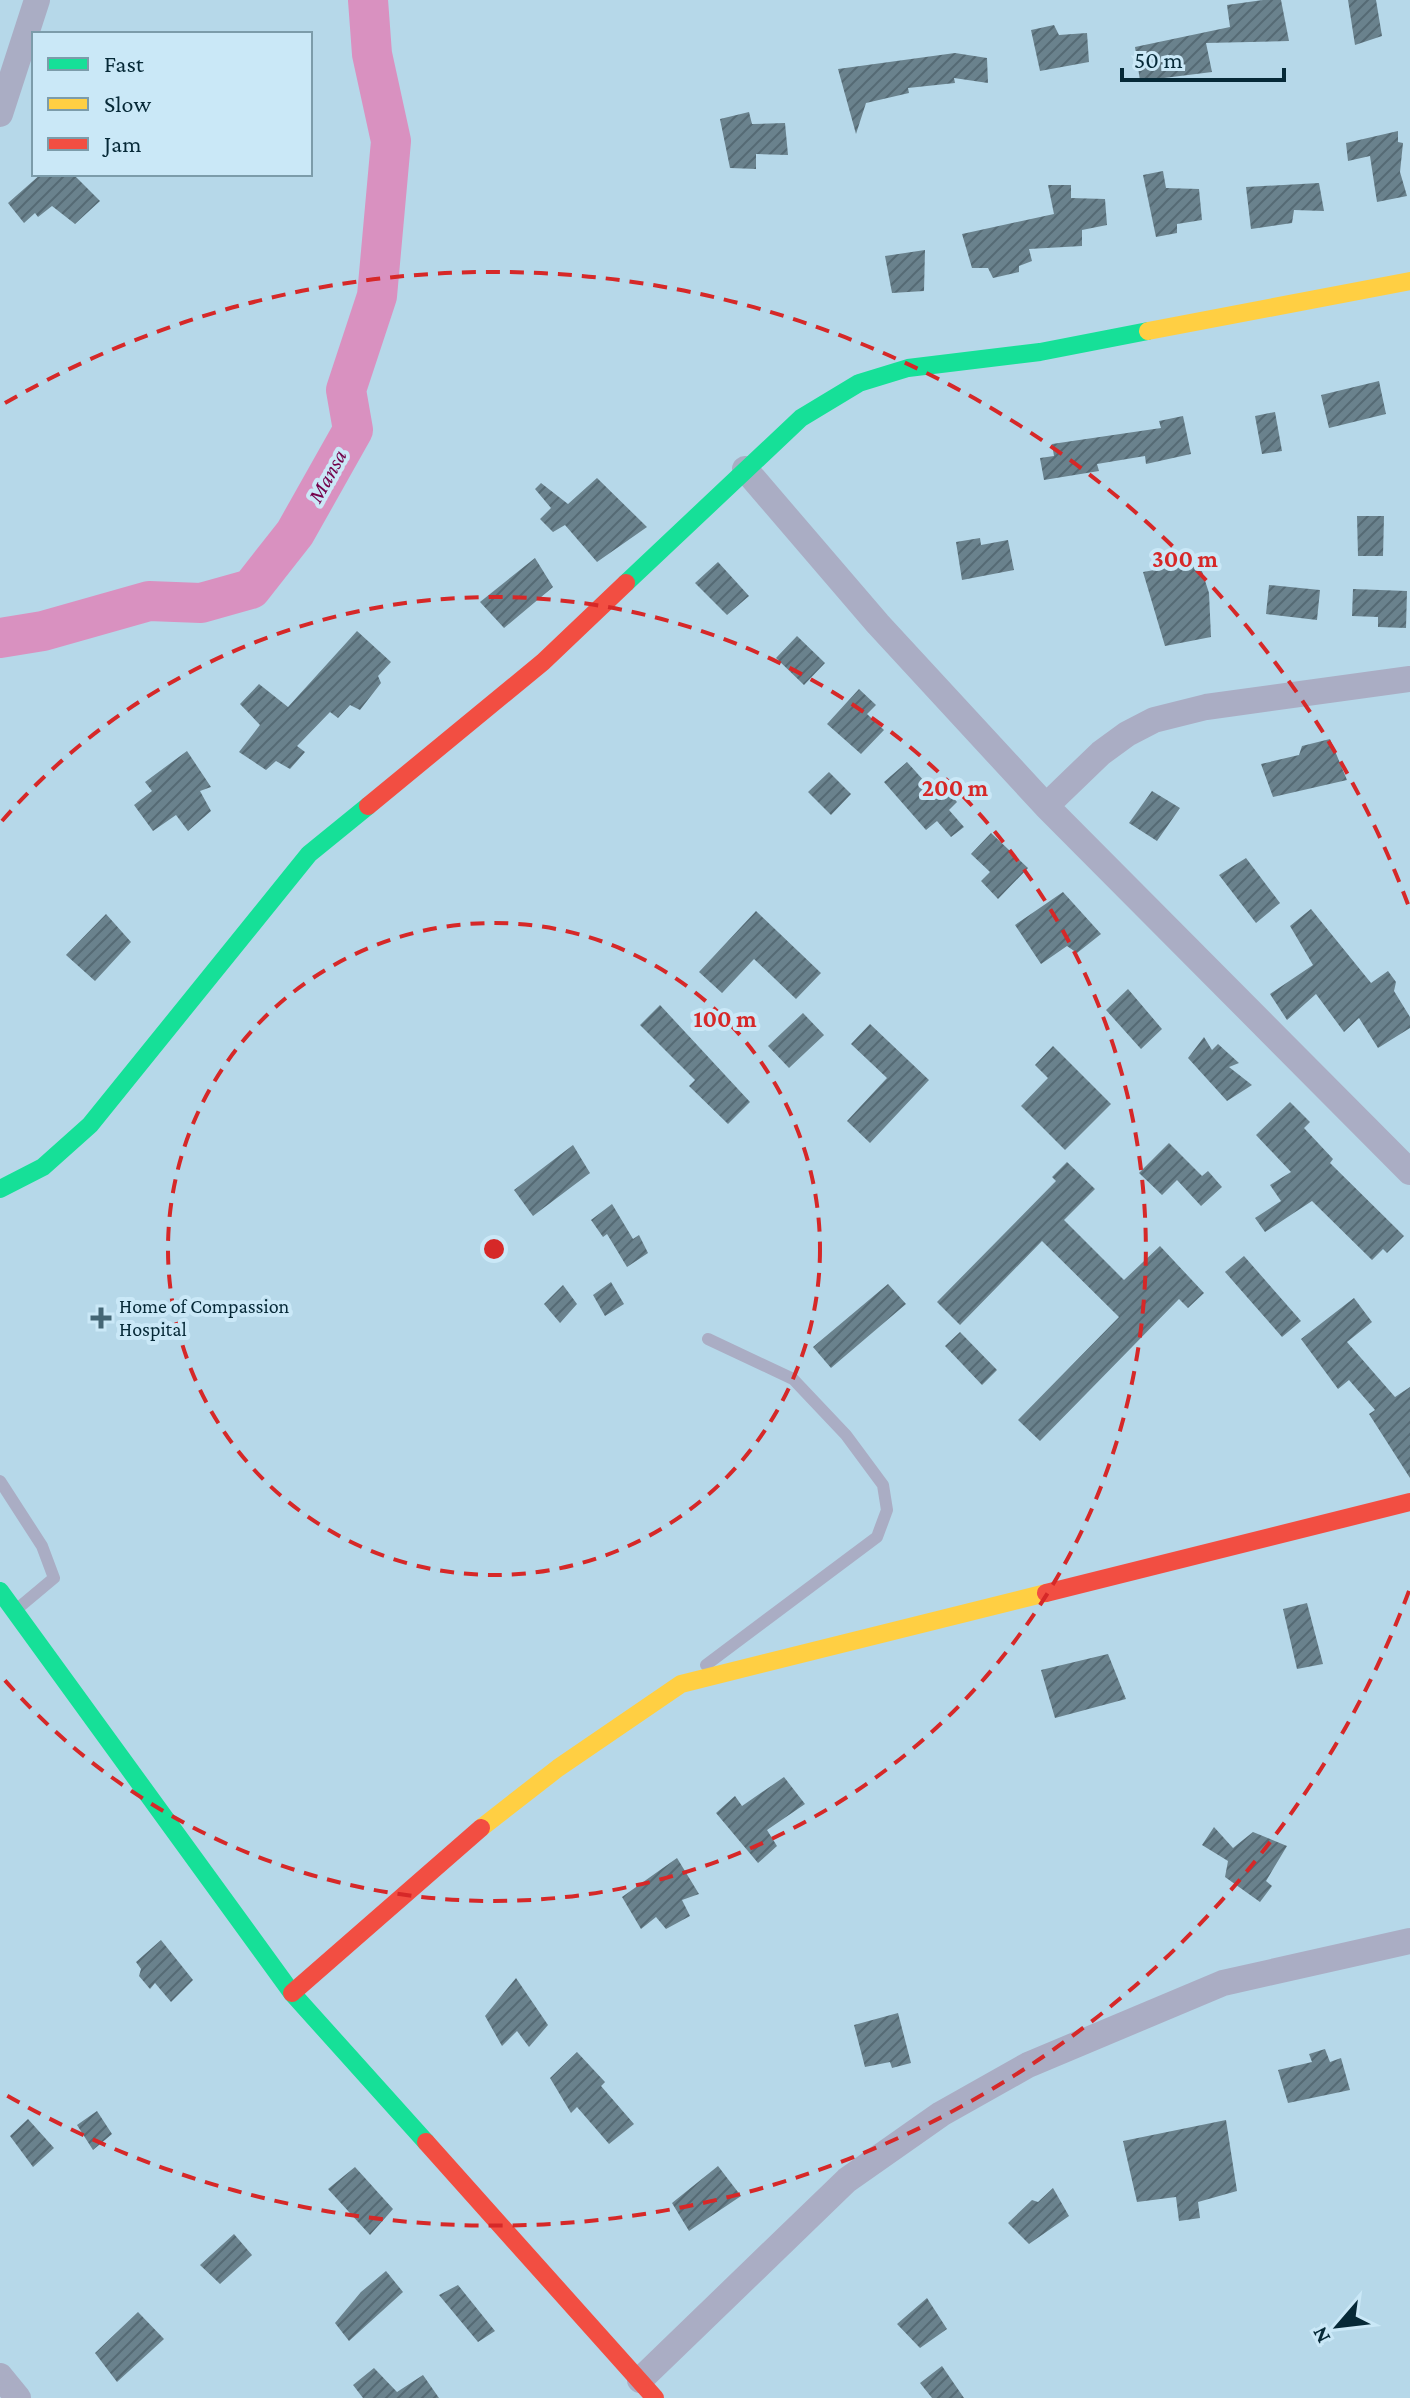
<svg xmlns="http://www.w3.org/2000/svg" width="1410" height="2398" viewBox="0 0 1410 2398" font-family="'Crimson Pro',serif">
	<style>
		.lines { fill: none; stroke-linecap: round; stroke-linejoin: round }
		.river { stroke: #d991c0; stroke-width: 40 }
		.building { fill: url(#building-hatch) }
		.lane { stroke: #aaadc4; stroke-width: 12 }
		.street { stroke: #aaadc4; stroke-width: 26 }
		.fast { stroke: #16e098; stroke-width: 18 }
		.slow { stroke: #ffcf43; stroke-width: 18 }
		.jam { stroke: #f24e42; stroke-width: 18 }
		.ring { fill: none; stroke: #d62828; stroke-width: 4; stroke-dasharray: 14 10 }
		.poi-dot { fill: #446675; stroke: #cae8f7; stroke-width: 3 }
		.labels { text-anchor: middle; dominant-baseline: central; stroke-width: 8; stroke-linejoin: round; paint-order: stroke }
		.poi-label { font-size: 20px; fill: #062937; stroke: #cae8f7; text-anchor: start }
		.water-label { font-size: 22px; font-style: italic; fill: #74034b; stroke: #cae8f7 }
		.centre { fill: #d62828; stroke: #cae8f7; stroke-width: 4 }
		.ring-label { font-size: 24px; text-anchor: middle; font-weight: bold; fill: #d62828; stroke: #cae8f7; stroke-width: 8; stroke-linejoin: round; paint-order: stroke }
	</style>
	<defs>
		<pattern id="building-hatch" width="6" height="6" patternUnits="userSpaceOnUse" patternTransform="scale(2)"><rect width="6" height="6" fill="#6a828d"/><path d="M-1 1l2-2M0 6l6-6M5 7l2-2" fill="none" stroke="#556a74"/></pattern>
	</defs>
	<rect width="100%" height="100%" fill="#b6d8e9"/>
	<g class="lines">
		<!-- river -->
		<path class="river" d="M0 638 43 631 149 601 201 603 251 589 295 533 353 430 346 390 377 296 391 141 372 54 368 0"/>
	</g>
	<!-- building -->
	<path class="building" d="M1263 0H1281L1289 41 1206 43 1212 72 1140 81 1135 47 1230 27 1227 5Z
		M1348 0H1376L1382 36 1355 45Z
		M1054 25 1059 35 1087 33 1089 62 1040 71 1031 30Z
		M955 53 987 58 988 83 954 78 955 83 908 88 909 93 866 103 856 134 838 69Z
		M749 112 752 124 785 123 788 155 756 154V169L730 168 720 119Z
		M1398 131V142L1403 143 1400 172 1407 196 1377 202 1370 156 1348 161 1346 143Z
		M1163 171 1166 188 1199 189 1202 220 1177 224V233L1156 237 1143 175Z
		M41 174H73L100 201 75 224 52 206 38 217 35 213 24 223 8 203Z
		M1319 183 1324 211 1294 210 1292 223 1251 229 1246 187Z
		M1048 185H1071V198L1105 199 1107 225 1082 230V246L1029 249 1032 261 1019 266V272L993 278 988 268H972L962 234 1054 214Z
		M925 250 924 291 892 293 885 256Z
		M1379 381 1386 414 1329 428 1321 395Z
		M1275 412 1282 451 1262 454 1255 416Z
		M1183 416 1191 454 1146 464 1145 456 1097 464 1099 471 1044 480 1040 458 1054 456 1052 444 1161 428 1159 421Z
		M597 478 647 527 597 562 565 525 553 532 540 519 551 508 535 489 541 483 568 504Z
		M1357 516H1384L1383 556H1358Z
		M980 538 981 545 1008 540 1014 570 962 580 956 542Z
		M535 558 553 587 504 628 480 602Z
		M718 562 749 596 727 615 695 583Z
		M1199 562 1209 593 1211 637 1165 646 1143 572Z
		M1269 585 1320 590 1317 620 1266 614Z
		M1353 589 1407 591 1406 628 1378 627V617L1352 616Z
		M357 631 391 662 378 676 381 683 360 710 350 705 338 718 330 712 297 746 305 752 290 769 276 761 266 770 239 752 260 725 240 704 259 684 288 707Z
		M797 636 825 663 804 685 776 658Z
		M859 689 876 705 867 714 884 730 861 754 827 724Z
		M1330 739 1347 780 1273 797 1261 764 1299 755 1302 746Z
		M187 751 211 787 200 791 211 811 188 831 176 815 153 831 134 805 152 791 145 782Z
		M907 762 935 793 942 785 957 802 949 810 964 827 951 837 937 821 926 830 884 782Z
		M829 772 851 794 831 815 808 792Z
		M1152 791 1180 808 1157 841 1129 823Z
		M991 833 1028 868 998 899 981 881 990 872 971 854Z
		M1246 858 1280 903 1256 923 1219 875Z
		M1063 892 1101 934 1077 953 1067 946 1041 964 1015 925Z
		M1311 909 1371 983 1388 971 1396 982 1394 991 1410 1017V1028L1378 1048 1359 1018 1344 1032 1316 994 1287 1020 1270 994 1313 965 1290 926Z
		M756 911 821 973 796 999 754 959 722 993 699 972Z
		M106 914 131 942 95 981 66 955Z
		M1128 989 1162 1029 1141 1049 1106 1010Z
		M660 1005 750 1102 728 1124 689 1086 695 1080 640 1025Z
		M803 1013 824 1035 789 1068 768 1046Z
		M870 1024 929 1080 870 1143 847 1121 887 1078 851 1044Z
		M1204 1037 1212 1050 1218 1044 1239 1063 1229 1067 1252 1085 1227 1101 1188 1058Z
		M1053 1046 1111 1104 1065 1150 1021 1106 1048 1078 1035 1065Z
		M1290 1102 1310 1122 1304 1128 1333 1159 1330 1163 1404 1236 1387 1253 1383 1249 1372 1260 1312 1201 1265 1232 1255 1218 1281 1201 1270 1185 1291 1172 1256 1135Z
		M1169 1143 1202 1176 1208 1171 1222 1187 1201 1206 1177 1180 1162 1195 1139 1173Z
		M573 1145 590 1173 533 1216 514 1190Z
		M1067 1162 1095 1189 1064 1220 1124 1280 1160 1246 1204 1293 1188 1308 1179 1299 1040 1441 1018 1420 1119 1317 1042 1241 960 1325 937 1302 1056 1181 1052 1177Z
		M612 1204 633 1239 639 1235 648 1253 627 1267 607 1234 603 1237 591 1220Z
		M1244 1256 1301 1321 1282 1337 1225 1272Z
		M611 1282 624 1304 605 1316 593 1295Z
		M888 1284 906 1304 831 1368 813 1347Z
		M563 1285 577 1304 560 1323 544 1304Z
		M1354 1298 1372 1322 1347 1342 1395 1397 1410 1387V1478L1369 1414 1375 1410 1349 1380 1338 1389 1301 1339Z
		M960 1332 997 1370 982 1385 945 1346Z
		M1307 1603 1323 1664 1297 1669 1283 1609Z
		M1108 1654 1126 1699 1055 1718 1041 1670Z
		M784 1777 805 1804 767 1830 777 1846 758 1863 716 1813 735 1796 742 1806Z
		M1214 1827 1233 1848 1253 1832 1287 1846 1266 1881 1272 1886 1260 1902 1225 1877 1228 1861 1202 1845Z
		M677 1858 699 1894 682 1900 690 1916 666 1929 656 1917 641 1929 622 1897Z
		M161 1940 193 1980 171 2002 155 1983 150 1989 139 1976 141 1969 136 1962Z
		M516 1978 548 2025 529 2047 517 2031 502 2046 485 2016Z
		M898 2013 911 2063 892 2068 890 2062 865 2067 854 2025Z
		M1325 2049 1330 2062 1341 2058 1350 2090 1288 2103 1278 2070 1312 2062 1309 2054Z
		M577 2052 605 2082 601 2086 634 2124 609 2144 577 2107 571 2113 550 2078Z
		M97 2111 112 2134 93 2150 77 2125Z
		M28 2119 54 2148 33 2167 10 2136Z
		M1226 2120 1237 2191 1198 2202 1200 2218 1179 2221 1176 2197 1137 2202 1123 2141Z
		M718 2166 741 2196 689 2231 672 2203Z
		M355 2167 393 2209 370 2235 328 2189Z
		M1053 2188 1069 2216 1029 2244 1008 2223 1032 2200 1038 2202Z
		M234 2234 252 2255 220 2284 200 2265Z
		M386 2271 403 2292 349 2341 335 2323 361 2292Z
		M458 2285 495 2331 478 2342 439 2295Z
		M927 2298 947 2329 920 2348 897 2324Z
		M138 2312 164 2339 117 2382 95 2353Z
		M942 2366 964 2398H932L920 2383Z
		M374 2368 397 2392 423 2375 439 2398H363L353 2385Z"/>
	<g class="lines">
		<!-- lane -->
		<path class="lane" d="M0 1481 42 1546 54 1578 17 1609
			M706 1665 877 1537 887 1510 883 1485 846 1435 793 1379 708 1339"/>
		<!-- street -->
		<path class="street" d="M0 114 37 0
			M745 469 878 624 1046 806 1410 1172
			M1046 806 1101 753 1127 734 1154 720 1206 707 1410 679
			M0 2376 18 2398
			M640 2380 847 2180 941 2114 1028 2065 1223 1983 1410 1941"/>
		<!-- fast -->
		<path class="fast" d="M626 583 801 418 859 383 908 368 1040 352 1148 331
			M0 1189 43 1167 90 1125 309 854 368 806
			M0 1591 292 1993 426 2142"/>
		<!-- slow -->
		<path class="slow" d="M1148 331 1410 281
			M481 1828 558 1768 681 1684 1046 1593"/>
		<!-- jam -->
		<path class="jam" d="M368 806 543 662 626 583
			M1046 1593 1410 1502
			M292 1993 481 1828
			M426 2142 655 2398"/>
	</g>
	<!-- distance rings -->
	<g class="ring">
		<circle cx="494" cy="1249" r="326"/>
		<path d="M2 821A652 652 0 1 1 2 1677"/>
		<path d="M1409 1591A977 977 0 0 1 6 2095M5 403A977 977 0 0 1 1409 907"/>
	</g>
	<!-- markers -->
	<path class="poi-dot" d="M97 1306h8v8h8v8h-8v8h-8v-8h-8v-8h8z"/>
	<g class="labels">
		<!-- poi labels -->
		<g class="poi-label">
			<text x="119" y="1306">Home of Compassion<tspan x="119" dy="23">Hospital</tspan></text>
		</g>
		<!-- water labels -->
		<g class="water-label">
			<text transform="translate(327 476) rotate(-61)">Mansa</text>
		</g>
	</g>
	<circle cx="494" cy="1249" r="12" class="centre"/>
	<g class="ring-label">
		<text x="1185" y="567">300 m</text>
		<text x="955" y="796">200 m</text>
		<text x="725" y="1027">100 m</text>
	</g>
	<!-- legend -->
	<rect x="32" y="32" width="280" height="144" fill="#cae8f7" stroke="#7c9caa" stroke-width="2"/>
	<rect x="48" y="58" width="40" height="12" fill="#16e098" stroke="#7c9caa" stroke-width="2"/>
	<text x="104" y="72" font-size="24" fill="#062937">Fast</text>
	<rect x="48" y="98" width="40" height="12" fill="#ffcf43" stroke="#7c9caa" stroke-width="2"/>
	<text x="104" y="112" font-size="24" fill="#062937">Slow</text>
	<rect x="48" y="138" width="40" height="12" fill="#f24e42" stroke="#7c9caa" stroke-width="2"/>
	<text x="104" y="152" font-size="24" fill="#062937">Jam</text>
	<!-- north arrow -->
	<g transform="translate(1338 2326) rotate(242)" stroke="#cae8f7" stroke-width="6" paint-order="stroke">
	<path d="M0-6L14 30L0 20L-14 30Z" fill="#062937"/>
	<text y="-12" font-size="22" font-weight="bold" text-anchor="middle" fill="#062937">N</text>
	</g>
	<!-- scale -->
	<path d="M1122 68v12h162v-12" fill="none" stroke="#062937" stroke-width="4"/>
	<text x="1134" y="68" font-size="24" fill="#062937" stroke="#cae8f7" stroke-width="6" paint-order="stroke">50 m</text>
</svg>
